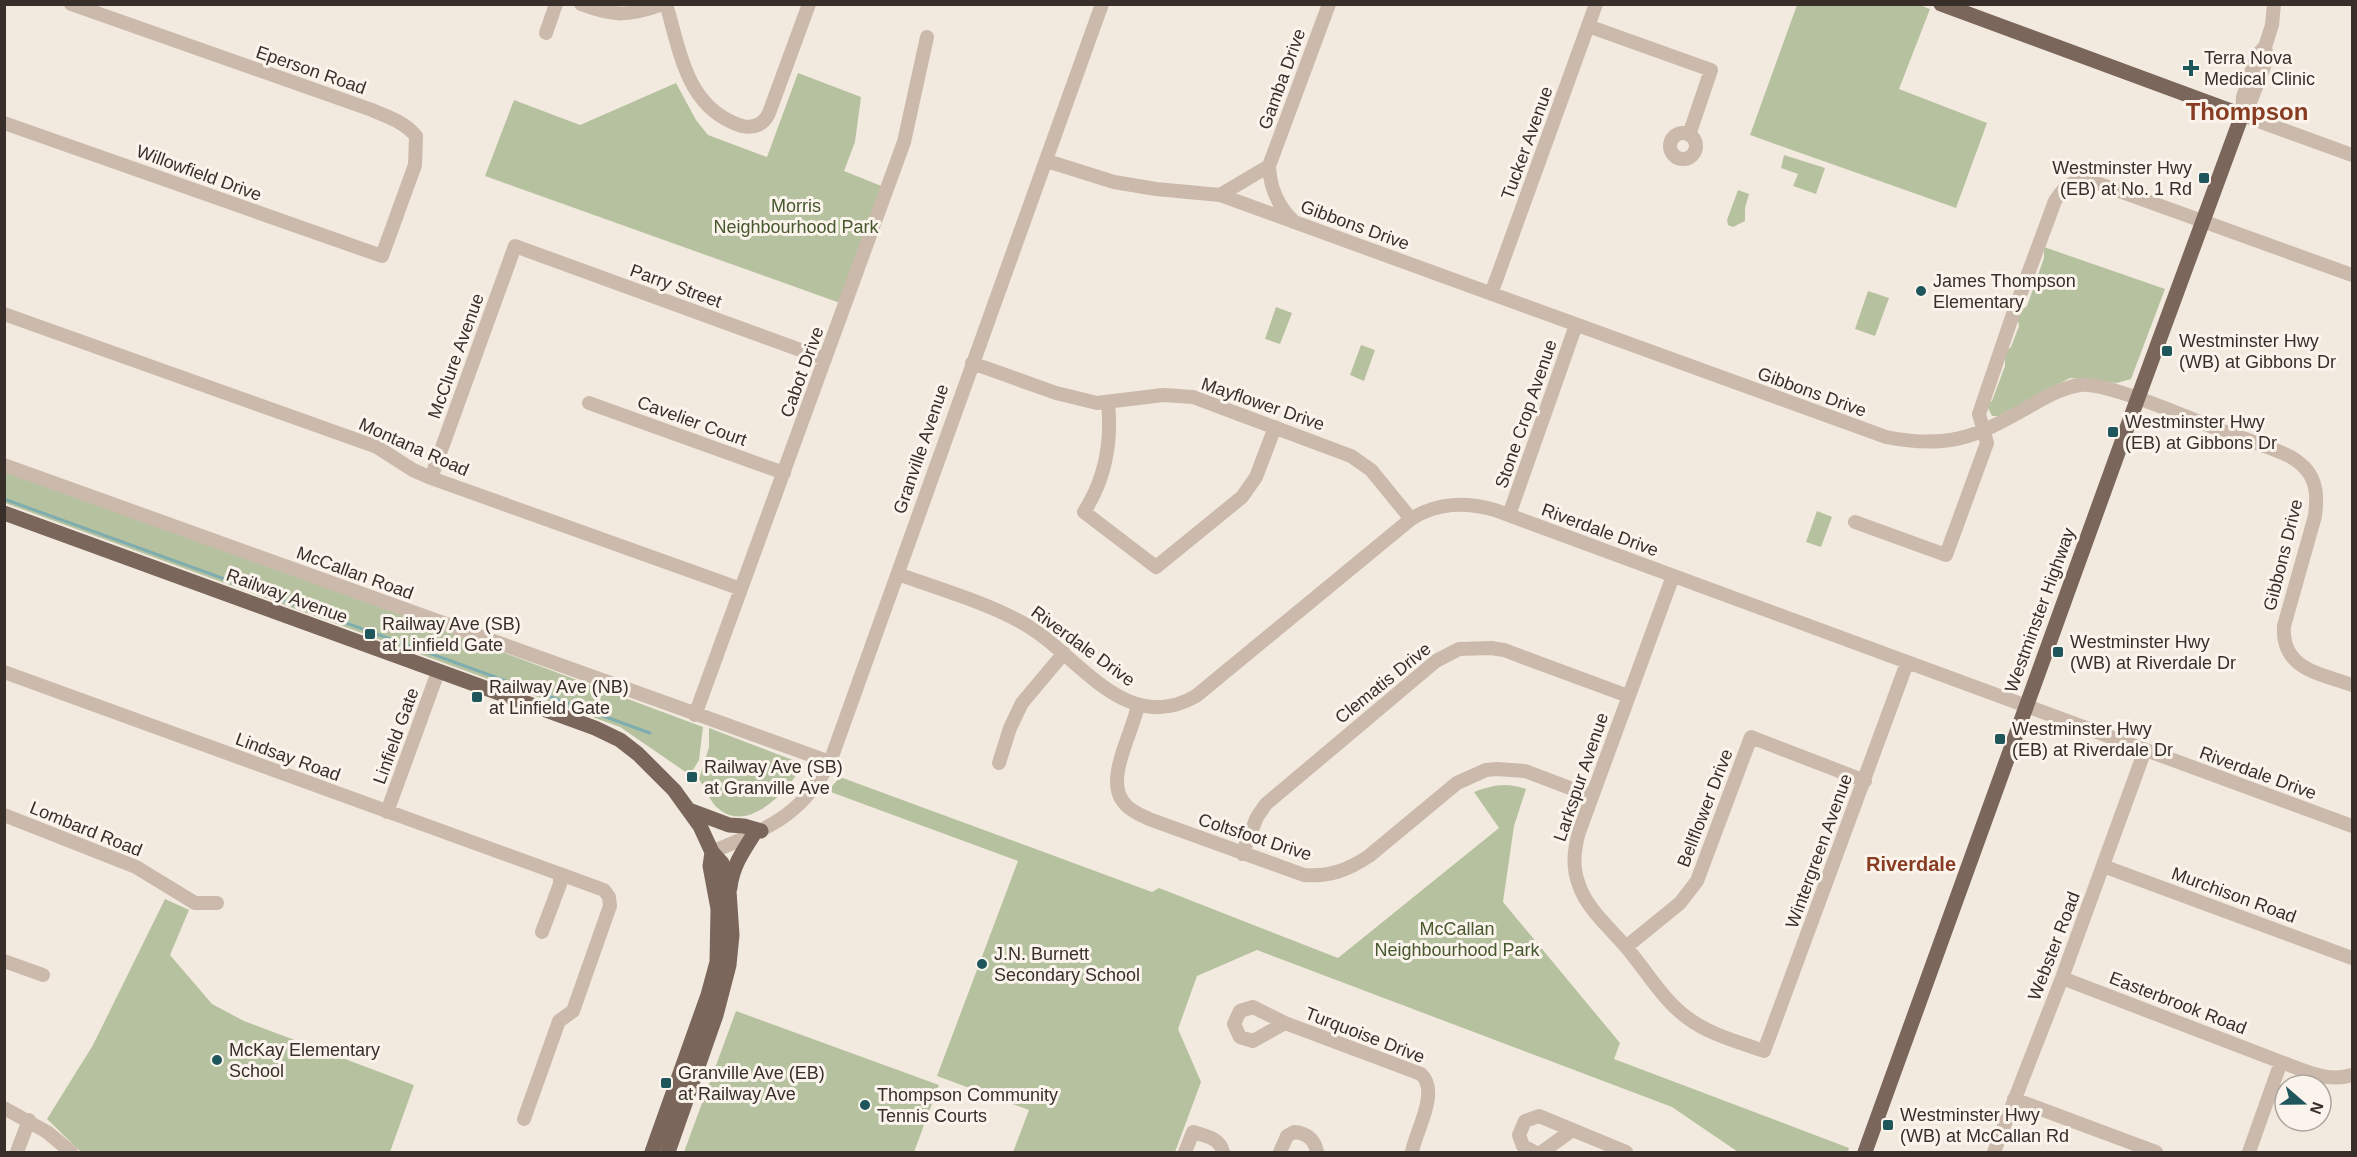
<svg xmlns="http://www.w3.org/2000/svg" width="2357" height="1157" viewBox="0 0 2357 1157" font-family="Helvetica,sans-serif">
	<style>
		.green { fill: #b6c29f }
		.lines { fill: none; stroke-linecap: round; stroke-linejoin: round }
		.stream { stroke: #7eadb0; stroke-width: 3 }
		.minor { stroke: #cbbaab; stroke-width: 14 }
		.major { stroke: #7b665b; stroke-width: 15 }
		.poi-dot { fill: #1f565b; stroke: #faf4ec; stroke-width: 2 }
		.labels { text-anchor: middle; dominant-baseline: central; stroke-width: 6; stroke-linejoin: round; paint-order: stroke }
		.poi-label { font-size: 18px; fill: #392f2a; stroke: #faf4ec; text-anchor: start }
		.street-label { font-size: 18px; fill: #392f2a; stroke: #faf4ec }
		.park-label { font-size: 18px; fill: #47572e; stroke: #faf4ec }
		.neighbourhood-label { font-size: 20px; font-weight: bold; fill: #883d23; stroke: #faf4ec }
		.district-label { font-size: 24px; font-weight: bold; fill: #883d23; stroke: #faf4ec }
	</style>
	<rect width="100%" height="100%" fill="#f3eadf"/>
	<!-- green -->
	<path class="green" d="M1917 4 1930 9 1899 89 1987 123 1956 208 1750 135 1797 5Z
		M798 73 861 97 855 142 844 171 884 187 840 303 485 176 514 100 580 125 676 83 696 120 708 135 767 157Z
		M1784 155 1825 168 1816 194 1793 186 1798 174 1781 168Z
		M1738 190 1749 194 1745 208V221L1733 227 1728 225 1727 220Z
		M2044 247 2165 289 2131 379 2117 383 2070 378 1998 416H1992L1988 408 1989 402 1992 401 2005 366V352L2011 347 2019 326 2017 317 2019 312 2027 306 2044 258Z
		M1868 291 1889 298 1875 336 1855 329Z
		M1276 307 1292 313 1280 344 1265 339Z
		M1361 345 1375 350 1364 381 1350 375Z
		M4 466 703 727 699 760 690 775 620 727 5 503Z
		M1817 511 1832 517 1821 547 1806 542Z
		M709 728 803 764C790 789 750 833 720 810 711 804 705 788 699 779L709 747Z
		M840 777 1152 892 1159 888 1338 958 1499 828 1474 792C1493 785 1506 782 1526 789L1514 826 1503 902 1620 1043 1614 1059 1849 1148 1848 1152H1738L1672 1107 1257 950 1197 976 1178 1029 1201 1082 1175 1152H1013L1029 1110 937 1076 1018 861 828 791Z
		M165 899 189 910 170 955 212 1004 244 1021 414 1085 390 1152H81L47 1119 93 1045Z
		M736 1011 939 1085 914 1152H684Z"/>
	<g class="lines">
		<!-- stream -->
		<path class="stream" d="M4 499 650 733"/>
		<!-- minor -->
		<path class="minor" d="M581 4C615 17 630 16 663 4
			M666 4C681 53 686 108 742 126 755 129 764 124 769 113L809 4
			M1588 26 1711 70 1689 135
			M546 33 556 4
			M2251 100 2267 59 2265 47
			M2242 115 2352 155
			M2242 115 2243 97 2257 55 2265 47 2272 25 2274 4
			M4 123 382 256 415 165 416 136C404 122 389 117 372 110L71 4
			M1670 146a13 13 0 1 1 26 0a13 13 0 1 1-26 0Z
			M1047 161 1114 182 1156 189 1220 195 1886 437C1946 449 1974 438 2025 409 2042 399 2060 388 2080 385 2105 381 2190 419 2218 429 2241 438 2265 445 2287 455 2294 458 2300 463 2305 468 2318 482 2317 499 2315 516L2284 626C2281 669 2319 673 2352 685
			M1269 166C1270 189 1278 206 1294 222
			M1220 195 1269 166 1329 4
			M1491 294 1596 4
			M4 314 377 447 413 470 431 478 741 589
			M972 363 1056 393 1097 403 1163 395 1193 397 1351 456 1371 470 1411 519
			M589 403 784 473
			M1108 403C1112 442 1106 478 1084 512L1156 567 1242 497 1256 477 1275 427
			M4 465 830 762
			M431 478 515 246 825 359
			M1509 515 1576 325
			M1855 522 1946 555 1987 443 1979 414 2012 317 2055 201C2067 182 2075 179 2097 183L2352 275
			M898 574C939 589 982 601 1021 622 1077 652 1124 738 1196 696L1411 519C1438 502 1465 502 1495 510L2352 826
			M1673 576 1579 832C1574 850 1572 867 1579 885 1587 909 1610 928 1626 947 1646 970 1663 1001 1689 1019 1711 1035 1739 1042 1764 1051L1907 663
			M4 672 604 890 609 897 610 906 573 1011 559 1021 524 1119
			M1138 705C1133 732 1106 776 1122 800 1128 810 1139 814 1149 819L1304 875C1330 877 1348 870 1369 856L1457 783 1486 770 1497 769 1525 771 1591 796
			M695 715 904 142 927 37
			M999 763 1010 728 1022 703 1064 653
			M387 812 438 672
			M4 815 136 867 195 903H217
			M712 852C767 828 800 818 830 762L1102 4
			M1242 854 1257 817 1266 804 1436 661 1459 649 1491 648 1504 650 1628 696
			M2103 866 2352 958
			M542 932 560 884V875
			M1626 947 1680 903 1697 881 1751 737 1865 781
			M4 961 43 975
			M2062 978 2281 1062
			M1285 1023 1253 1041 1240 1037 1234 1024 1240 1011 1253 1007 1285 1023 1421 1074C1440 1092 1416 1130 1412 1152
			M2014 1099 2156 1152
			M4 1108 47 1132 71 1152
			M17 1152 29 1120
			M1185 1152 1193 1132C1206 1136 1220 1138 1223 1152
			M1280 1152 1287 1136 1294 1132C1307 1133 1315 1140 1317 1152
			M1534 1152 1523 1146 1519 1135 1525 1121 1539 1116 1626 1152
			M1542 1152 1571 1131
			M1994 1152 2062 978 2145 750
			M2249 1152 2281 1062C2304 1070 2328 1083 2352 1075"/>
		<!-- major -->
		<path class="major" d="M4 513 595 728 620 740 638 754 674 790 700 826 712 852 722 863 729 891 732 935 729 965 716 1015 668 1152
			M689 810 729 825 744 826 761 831
			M730 888C732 867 743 851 754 834
			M652 1152 708 995 717 962 718 909 710 866 712 852
			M1865 1152 2132 414 2242 115 1941 4"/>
	</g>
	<!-- markers -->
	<g class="poi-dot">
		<path d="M2188 59h6v6h6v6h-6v6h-6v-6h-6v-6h6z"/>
		<rect x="2198" y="172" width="12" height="12" rx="3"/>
		<circle cx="1921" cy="291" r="6"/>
		<rect x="2161" y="345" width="12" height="12" rx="3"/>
		<rect x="2107" y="426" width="12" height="12" rx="3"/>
		<rect x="364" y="628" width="12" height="12" rx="3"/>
		<rect x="2052" y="646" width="12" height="12" rx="3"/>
		<rect x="471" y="691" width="12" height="12" rx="3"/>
		<rect x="1994" y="733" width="12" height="12" rx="3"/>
		<rect x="686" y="771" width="12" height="12" rx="3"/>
		<circle cx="982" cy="964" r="6"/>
		<circle cx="217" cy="1060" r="6"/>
		<rect x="660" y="1077" width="12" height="12" rx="3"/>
		<circle cx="865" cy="1105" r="6"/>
		<rect x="1882" y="1119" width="12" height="12" rx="3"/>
	</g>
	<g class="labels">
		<!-- poi labels -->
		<g class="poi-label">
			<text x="2204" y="58">Terra Nova<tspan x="2204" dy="21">Medical Clinic</tspan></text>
			<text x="2192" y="168" text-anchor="end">Westminster Hwy<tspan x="2192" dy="21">(EB) at No. 1 Rd</tspan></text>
			<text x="1933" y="281">James Thompson<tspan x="1933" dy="21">Elementary</tspan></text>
			<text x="2179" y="341">Westminster Hwy<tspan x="2179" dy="21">(WB) at Gibbons Dr</tspan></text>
			<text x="2125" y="422">Westminster Hwy<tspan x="2125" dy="21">(EB) at Gibbons Dr</tspan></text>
			<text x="382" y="624">Railway Ave (SB)<tspan x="382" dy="21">at Linfield Gate</tspan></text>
			<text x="2070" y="642">Westminster Hwy<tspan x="2070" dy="21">(WB) at Riverdale Dr</tspan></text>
			<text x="489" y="687">Railway Ave (NB)<tspan x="489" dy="21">at Linfield Gate</tspan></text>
			<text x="2012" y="729">Westminster Hwy<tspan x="2012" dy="21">(EB) at Riverdale Dr</tspan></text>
			<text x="704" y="767">Railway Ave (SB)<tspan x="704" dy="21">at Granville Ave</tspan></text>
			<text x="994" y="954">J.N. Burnett<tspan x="994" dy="21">Secondary School</tspan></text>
			<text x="229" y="1050">McKay Elementary<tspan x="229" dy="21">School</tspan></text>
			<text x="678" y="1073">Granville Ave (EB)<tspan x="678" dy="21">at Railway Ave</tspan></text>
			<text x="877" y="1095">Thompson Community<tspan x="877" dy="21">Tennis Courts</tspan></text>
			<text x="1900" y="1115">Westminster Hwy<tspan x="1900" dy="21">(WB) at McCallan Rd</tspan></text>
		</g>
		<!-- street labels -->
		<g class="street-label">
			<text transform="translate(311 70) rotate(19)">Eperson Road</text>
			<text transform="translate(1282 79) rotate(-70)">Gamba Drive</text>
			<text transform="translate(1527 143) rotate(-70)">Tucker Avenue</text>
			<text transform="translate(199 173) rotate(20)">Willowfield Drive</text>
			<text transform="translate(1355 225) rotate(20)">Gibbons Drive</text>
			<text transform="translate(676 286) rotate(20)">Parry Street</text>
			<text transform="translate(456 356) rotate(-70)">McClure Avenue</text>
			<text transform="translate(802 372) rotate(-70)">Cabot Drive</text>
			<text transform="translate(1812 392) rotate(20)">Gibbons Drive</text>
			<text transform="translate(1263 404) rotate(19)">Mayflower Drive</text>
			<text transform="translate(1526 414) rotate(-71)">Stone Crop Avenue</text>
			<text transform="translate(692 421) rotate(20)">Cavelier Court</text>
			<text transform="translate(414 447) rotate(24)">Montana Road</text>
			<text transform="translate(921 449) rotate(-71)">Granville Avenue</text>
			<text transform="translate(1600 530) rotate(20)">Riverdale Drive</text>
			<text transform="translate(2283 555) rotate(-76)">Gibbons Drive</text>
			<text transform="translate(355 573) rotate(20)">McCallan Road</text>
			<text transform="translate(287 596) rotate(20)">Railway Avenue</text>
			<text transform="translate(2040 610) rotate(-70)">Westminster Highway</text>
			<text transform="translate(1083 646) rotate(36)">Riverdale Drive</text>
			<text transform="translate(1383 683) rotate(-39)">Clematis Drive</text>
			<text transform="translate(396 736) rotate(-70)">Linfield Gate</text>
			<text transform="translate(288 757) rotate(20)">Lindsay Road</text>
			<text transform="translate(2258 773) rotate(20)">Riverdale Drive</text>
			<text transform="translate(1581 777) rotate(-71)">Larkspur Avenue</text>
			<text transform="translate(1705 808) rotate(-69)">Bellflower Drive</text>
			<text transform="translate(86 829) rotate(22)">Lombard Road</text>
			<text transform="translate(1255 837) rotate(18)">Coltsfoot Drive</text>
			<text transform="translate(1819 851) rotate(-70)">Wintergreen Avenue</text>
			<text transform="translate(2234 895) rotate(20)">Murchison Road</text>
			<text transform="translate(2054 946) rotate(-69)">Webster Road</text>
			<text transform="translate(2178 1003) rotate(21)">Easterbrook Road</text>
			<text transform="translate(1365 1035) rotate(21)">Turquoise Drive</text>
		</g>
		<!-- park labels -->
		<g class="park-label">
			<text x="796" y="206">Morris<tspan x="796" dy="21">Neighbourhood Park</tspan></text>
			<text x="1457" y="929">McCallan<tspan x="1457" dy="21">Neighbourhood Park</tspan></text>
		</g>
		<!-- neighbourhood labels -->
		<g class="neighbourhood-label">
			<text x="1911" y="864">Riverdale</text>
		</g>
		<!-- district labels -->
		<g class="district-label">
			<text x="2247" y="111">Thompson</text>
		</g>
	</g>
	<!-- border -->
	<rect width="2357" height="1157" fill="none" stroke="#392f2a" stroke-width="12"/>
	<!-- north arrow -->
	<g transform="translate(2303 1103) rotate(110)"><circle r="28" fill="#faf4ec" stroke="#ada59e" stroke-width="1.5"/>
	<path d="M0-4.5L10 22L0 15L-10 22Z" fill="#1f565b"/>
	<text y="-9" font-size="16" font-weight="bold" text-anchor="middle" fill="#392f2a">N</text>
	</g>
</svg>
